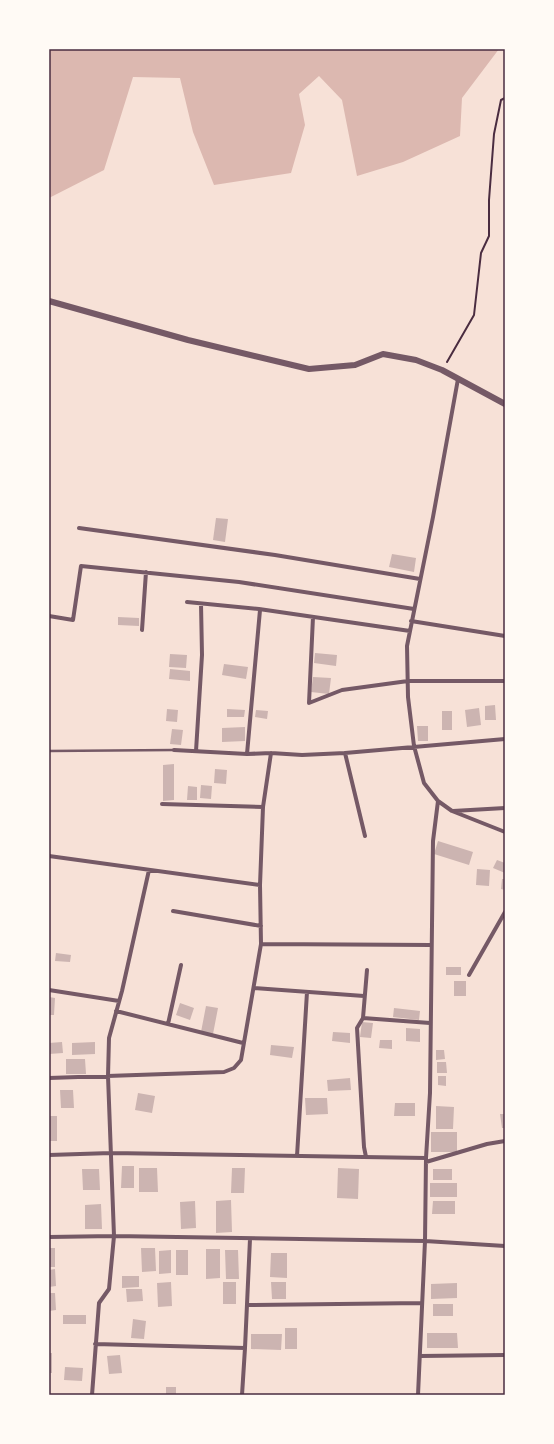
<svg xmlns="http://www.w3.org/2000/svg" width="554" height="1444" viewBox="0 0 554 1444" font-family="Roboto,sans-serif">
	<style>
		.water { fill: #dcb8b0 }
		.building { fill: #ccb4b1 }
		.lines { fill: none; stroke-linecap: round; stroke-linejoin: round }
		.path { stroke: #4a2c40; stroke-width: 2 }
		.service { stroke: #755966; stroke-width: 2.5 }
		.minor { stroke: #755966; stroke-width: 4 }
		.tertiary { stroke: #755966; stroke-width: 6 }
		.neatline { fill: none; stroke: #4a2c40; stroke-width: 1.5 }
	</style>
	<rect width="100%" height="100%" fill="#f7e1d7"/>
	<!-- water -->
	<path class="water" d="M49 49H499L462 98 460 136 403 162 357 176 342 100 319 76 299 94 305 125 291 173 214 185 193 132 180 78 133 77 104 170 49 198Z"/>
	<!-- building -->
	<path class="building" d="M216 518 228 519 225 542 213 540Z
		M392 554 416 558 414 572 389 567Z
		M118 617 139 618V626L118 625Z
		M315 653 337 655 336 666 314 663Z
		M170 654 187 655 186 668 169 667Z
		M224 664 248 667 246 679 222 675Z
		M170 669 190 671V681L169 679Z
		M313 677 331 678 329 694 311 692Z
		M495 705 496 720H485V706Z
		M479 708 481 725 467 727 465 710Z
		M167 709 178 710 177 722 166 721Z
		M227 709 245 710 244 717H227Z
		M256 710 268 711 267 719 255 717Z
		M442 711H452V730H442Z
		M417 726H428V741H418Z
		M245 727V741L222 742V728Z
		M172 729 183 730 181 745 170 744Z
		M174 764V800L163 801V765Z
		M215 769 227 770 226 784 214 783Z
		M201 785 212 786 211 799 200 798Z
		M188 786 197 787V800H187Z
		M438 841 473 852 469 865 434 854Z
		M497 860 505 863V873L493 868Z
		M477 869 490 870 489 886 476 885Z
		M502 879H505V890L501 889Z
		M56 953 71 955 70 962 55 961Z
		M446 967H461V975H446Z
		M454 981H466V996H454Z
		M49 997 55 998 54 1015H49Z
		M180 1003 194 1008 190 1020 176 1015Z
		M206 1006 218 1008 213 1034 201 1032Z
		M394 1008 420 1011 419 1020 393 1017Z
		M362 1022 373 1023 371 1038 360 1037Z
		M406 1028 420 1029V1042L406 1041Z
		M333 1032 350 1033V1043L332 1041Z
		M380 1040H392V1049L379 1048Z
		M62 1042 63 1053 49 1054V1043Z
		M95 1042V1054L72 1055V1043Z
		M271 1045 294 1047 292 1058 270 1055Z
		M436 1050H444L445 1059 436 1060Z
		M66 1059H85L86 1074H66Z
		M437 1062H446L447 1073H437Z
		M438 1076H446V1086L438 1085Z
		M350 1078 351 1090 328 1091 327 1080Z
		M60 1090H73L74 1108H61Z
		M138 1093 155 1096 152 1113 135 1110Z
		M305 1098H327L328 1114 306 1115Z
		M395 1103H415V1116H394Z
		M436 1106 454 1107 453 1129H436Z
		M500 1114H505V1128H502Z
		M49 1116H57V1141H49Z
		M431 1132H457V1152H431Z
		M122 1166H134V1188H121Z
		M139 1168H157L158 1192H139Z
		M232 1168H245L244 1193H231Z
		M338 1168 359 1169 358 1199 337 1198Z
		M82 1169H99L100 1190H83Z
		M433 1169H452V1180H433Z
		M430 1183H457V1197H430Z
		M231 1200 232 1232 216 1233V1201Z
		M195 1201 196 1228 181 1229 180 1202Z
		M433 1201H455V1214H432Z
		M101 1204 102 1229H85V1205Z
		M49 1248H55V1267H49Z
		M141 1248H155L156 1271 142 1272Z
		M206 1249H220V1278L206 1279Z
		M171 1250V1273L159 1274V1251Z
		M176 1250H188V1275H176Z
		M225 1250H238L239 1279H226Z
		M271 1253H287V1278L270 1277Z
		M55 1269 56 1286 49 1287V1270Z
		M122 1276H139V1287L122 1288Z
		M171 1282 172 1306 158 1307 157 1283Z
		M223 1282H236V1304H223Z
		M271 1282H286V1299H272Z
		M457 1283V1298L431 1299V1284Z
		M126 1289H142L143 1301 127 1302Z
		M49 1293H55L56 1310 49 1311Z
		M433 1304H453V1316H433Z
		M63 1315H86V1324H63Z
		M133 1319 146 1321 144 1339 131 1338Z
		M285 1328H297V1349H285Z
		M427 1333H457L458 1348H427Z
		M251 1334H282L281 1350 251 1349Z
		M49 1353H52V1373H49Z
		M120 1355 122 1373 109 1374 107 1356Z
		M65 1367 83 1368 82 1381 64 1380Z
		M166 1387H176V1395H166Z"/>
	<g class="lines">
		<!-- path -->
		<path class="path" d="M447 362 474 315 481 253 489 236V200L494 134 501 100 505 98"/>
		<!-- service -->
		<path class="service" d="M49 751 174 750"/>
		<!-- minor -->
		<path class="minor" d="M458 379 433 517 407 646 408 697 414 746 424 783 438 801 452 811 505 832
			M79 528 275 555 420 579
			M187 602 259 609 410 631
			M49 616 73 620 81 566 239 582 414 609
			M313 617 309 703 342 690 408 681H505
			M411 621 505 636
			M142 630 146 572
			M174 750 247 754 271 753 302 755 345 753 505 739
			M196 751 202 655 201 604
			M345 753 365 836
			M247 754 260 610
			M162 804 263 807
			M453 811 505 808
			M49 856 260 885
			M173 911 261 926
			M261 944 431 945
			M469 975 505 912
			M254 988 364 996
			M49 990 119 1001
			M116 1011 243 1043
			M363 1018 367 970
			M168 1024 181 965
			M49 1078 224 1072 234 1068 241 1060 261 944 260 885 263 807 271 753
			M49 1155 111 1153 426 1158
			M297 1156 307 992
			M366 1157 364 1147 357 1028 363 1018 430 1023
			M426 1162 487 1144 505 1141
			M49 1237 114 1236 425 1241 505 1246
			M247 1305 422 1303
			M95 1344 245 1348
			M420 1356 505 1355
			M92 1395 99 1303 109 1289 114 1236 108 1076 109 1038 122 991 149 870
			M242 1395 245 1348 250 1239
			M418 1395 425 1241 426 1158 430 1093 433 841 438 801"/>
		<!-- tertiary -->
		<path class="tertiary" d="M49 301 188 340 309 369 355 365 383 354 416 360 442 370 505 404"/>
	</g>
	<!-- border -->
	<rect width="554" height="1444" fill="none" stroke="#fffaf5" stroke-width="100"/>
	<rect x="50" y="50" width="454" height="1344" class="neatline"/>
</svg>
